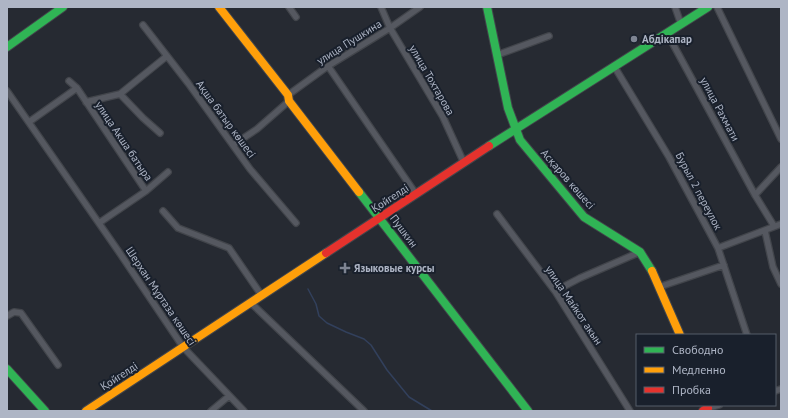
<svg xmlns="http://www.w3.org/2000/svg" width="788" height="418" viewBox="0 0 788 418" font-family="'PT Sans',sans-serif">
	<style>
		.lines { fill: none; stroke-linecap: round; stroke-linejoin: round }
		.stream { stroke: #32405c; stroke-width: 1.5 }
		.street-casing { stroke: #42454b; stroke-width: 8 }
		.fast-casing { stroke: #42454b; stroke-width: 10 }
		.slow-casing { stroke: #42454b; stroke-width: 10 }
		.jam-casing { stroke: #42454b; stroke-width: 10 }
		.street { stroke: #555860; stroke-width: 5.5 }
		.fast { stroke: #30b455; stroke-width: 8 }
		.slow { stroke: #ff9f0a; stroke-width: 8 }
		.jam { stroke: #e5322d; stroke-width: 8 }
		.poi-dot { fill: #7e8492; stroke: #19202c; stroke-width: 1.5 }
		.labels { text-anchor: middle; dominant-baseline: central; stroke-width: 4; stroke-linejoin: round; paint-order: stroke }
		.poi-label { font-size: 11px; font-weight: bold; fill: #aeb5c5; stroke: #19202c; text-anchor: start }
		.street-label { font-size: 11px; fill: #aeb5c5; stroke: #19202c }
	</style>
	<rect width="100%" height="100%" fill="#262a32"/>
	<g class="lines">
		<!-- stream -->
		<path class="stream" d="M308 289 316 304 319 316 327 323 346 332 364 339 371 345 387 370 409 397 432 411"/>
		<!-- street casing -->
		<g class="street-casing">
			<path id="street" d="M289 7 296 17
				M381 7 390 28 443 117 464 163
				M675 7 681 24
				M717 7 781 139
				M143 25 188 83 250 169 296 223
				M667 33 755 195
				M497 55 549 36
				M328 66 416 194
				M614 66 669 157 718 248 747 335
				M69 81 77 88 146 191
				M7 91 119 252 183 347 244 411
				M120 94 143 118 160 133
				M288 95 328 66 390 28 420 7
				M86 102 120 94 167 56
				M29 122 77 88
				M233 145 257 129 289 101
				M163 211 178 228 229 248 262 296
				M497 214 555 291 630 411
				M99 223 146 191 168 172
				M774 226 755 195 781 167
				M765 231 773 267 781 284
				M718 248 781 224
				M659 287 724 265
				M555 291 580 278 640 252
				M251 303 364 411
				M7 316 14 312 21 313 58 365
				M775 391 781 389
				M708 408 719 405
				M211 411 229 396"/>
		</g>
		<!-- fast casing -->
		<g class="fast-casing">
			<path id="fast" d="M487 7 508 108 520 140 584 217 640 252 652 271
				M7 47 63 7
				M489 146 708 7
				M359 192 528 411
				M7 369 45 411"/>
		</g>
		<!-- slow casing -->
		<g class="slow-casing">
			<path id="slow" d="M219 7 288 95 289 101 359 192
				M652 271 680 335
				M86 411 326 253"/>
		</g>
		<!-- jam casing -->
		<g class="jam-casing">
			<path id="jam" d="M326 253 489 146
				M703 411 708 408"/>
		</g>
		<!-- street -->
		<use href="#street" class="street"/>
		<!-- fast -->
		<use href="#fast" class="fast"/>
		<!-- slow -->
		<use href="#slow" class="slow"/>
		<!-- jam -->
		<use href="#jam" class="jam"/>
	</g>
	<!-- markers -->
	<g class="poi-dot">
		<circle cx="634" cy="39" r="4"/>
		<path d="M343 262h4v4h4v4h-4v4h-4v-4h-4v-4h4z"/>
	</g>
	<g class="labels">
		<!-- poi labels -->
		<g class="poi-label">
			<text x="642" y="39">Абдiкапар</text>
			<text x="354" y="268">Языковые курсы</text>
		</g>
		<!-- street labels -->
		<g class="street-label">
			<text transform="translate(349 42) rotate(-32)">улица Пушкина</text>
			<text transform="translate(432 80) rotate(60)">улица Тохтарова</text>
			<text transform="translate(720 109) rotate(62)">улица Рахмати</text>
			<text transform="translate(226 119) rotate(54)">Ақша батыр көшесі</text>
			<text transform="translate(124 141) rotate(56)">улица Акша батыра</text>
			<text transform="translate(568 179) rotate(49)">Асқаров көшесі</text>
			<text transform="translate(699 191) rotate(62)">Бурыл 2 переулок</text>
			<text transform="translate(390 198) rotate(-33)">Қойгелді</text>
			<text transform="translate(404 231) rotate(53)">Пушкин</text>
			<text transform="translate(161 296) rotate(56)">Шерхан Мұртаза көшесі</text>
			<text transform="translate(574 305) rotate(56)">улица Майкот акын</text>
			<text transform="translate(119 376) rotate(-33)">Қойгелді</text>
		</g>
	</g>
	<!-- border -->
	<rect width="788" height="418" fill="none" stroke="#aeb5c5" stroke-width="16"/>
	<!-- legend -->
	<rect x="636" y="334" width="140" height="72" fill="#19202c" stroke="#555c69"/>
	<rect x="644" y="347" width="20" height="6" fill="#30b455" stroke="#555c69"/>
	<text x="672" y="354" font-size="12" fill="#aeb5c5">Свободно</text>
	<rect x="644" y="367" width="20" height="6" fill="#ff9f0a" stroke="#555c69"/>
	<text x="672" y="374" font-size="12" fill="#aeb5c5">Медленно</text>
	<rect x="644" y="387" width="20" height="6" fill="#e5322d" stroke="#555c69"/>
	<text x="672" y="394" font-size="12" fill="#aeb5c5">Пробка</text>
</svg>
